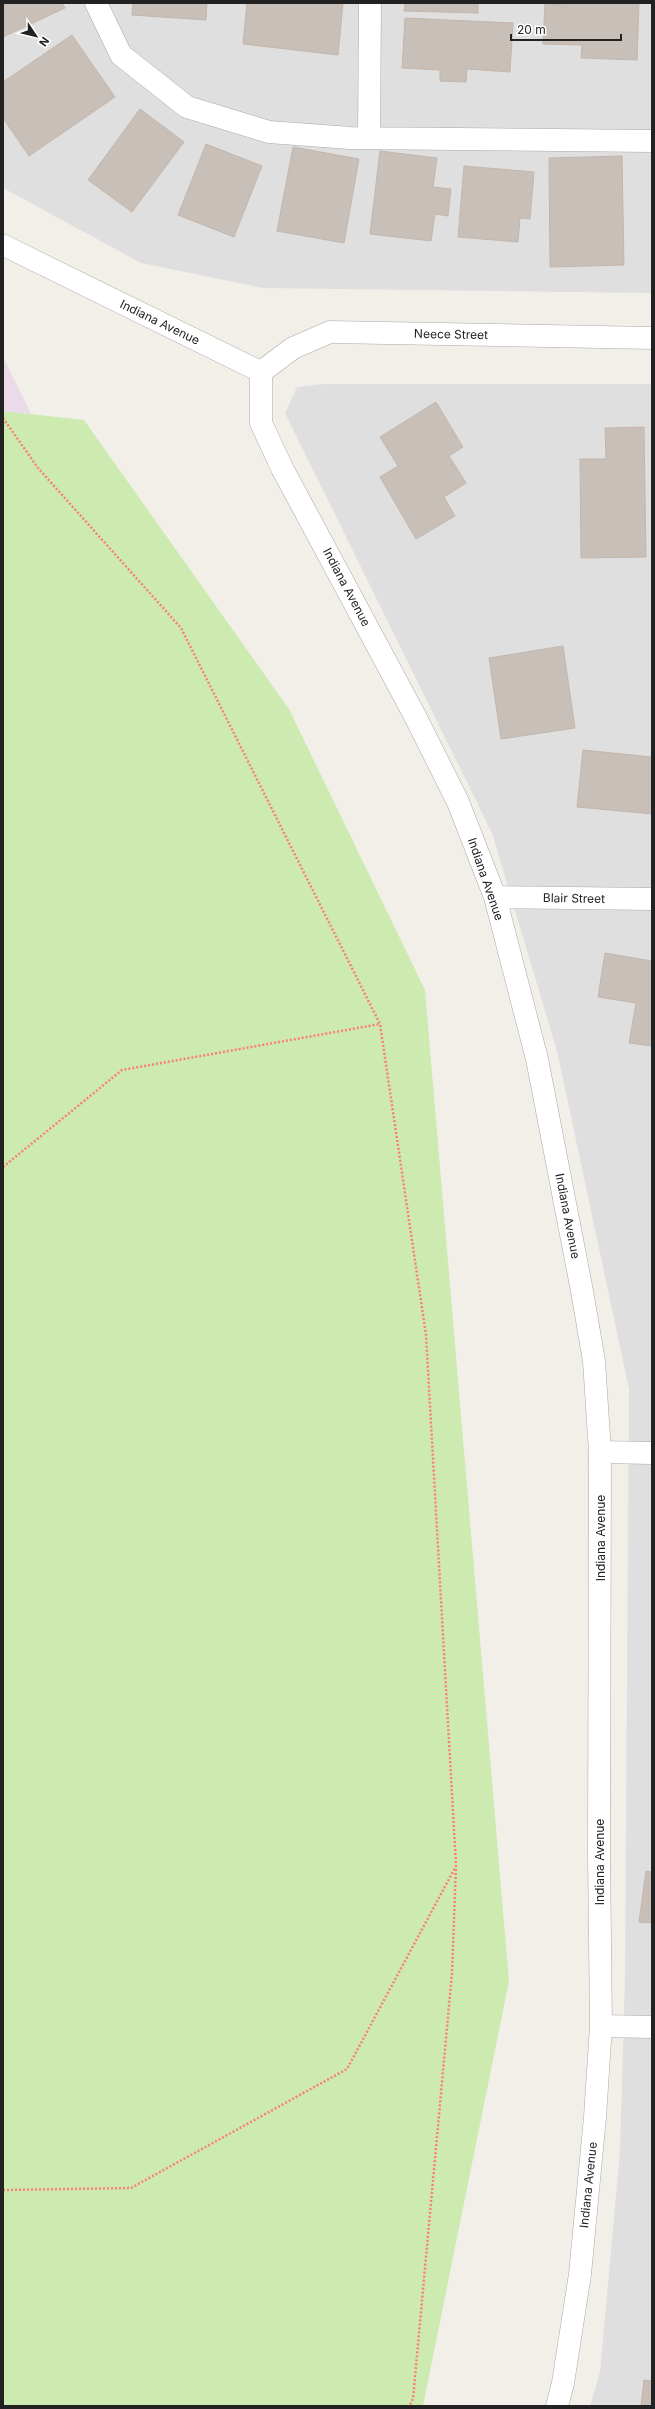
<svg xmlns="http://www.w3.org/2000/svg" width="655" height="2409" viewBox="0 0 655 2409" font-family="Inter,sans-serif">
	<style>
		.residential { fill: #e0dfdf }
		.industrial { fill: #ebdbe8 }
		.grass { fill: #cdebb0 }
		.building { fill: #c7bfb8; stroke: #c4b6ab }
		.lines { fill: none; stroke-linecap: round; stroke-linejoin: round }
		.lane-casing { stroke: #a9a9a9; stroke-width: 22 }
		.street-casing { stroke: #a9a9a9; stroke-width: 23 }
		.path { stroke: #fa8072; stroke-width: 2.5; stroke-dasharray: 2 2; stroke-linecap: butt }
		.lane { stroke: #fff; stroke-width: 21 }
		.street { stroke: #fff; stroke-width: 22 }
		.labels { text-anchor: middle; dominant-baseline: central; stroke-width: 3; stroke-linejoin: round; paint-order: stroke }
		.street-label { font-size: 12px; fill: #222; stroke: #fff }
	</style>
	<rect width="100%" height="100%" fill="#f2efe9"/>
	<!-- residential -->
	<path class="residential" d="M3 3H652V293L263 288 141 263 3 188Z
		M324 384H652V2406H590L600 2372 620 2151 625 1977 629 1389 557 1051 492 833 285 413 297 387Z"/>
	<!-- industrial -->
	<path class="industrial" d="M3 357 31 414 3 411Z"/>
	<!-- grass -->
	<path class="grass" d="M3 411 84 420 289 709 425 990 509 1981 423 2406H3Z"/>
	<!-- building -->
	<path class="building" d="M3 3H62L65 8 3 37Z
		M133 3H207L206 20 132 15Z
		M247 3H343L338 55 243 44Z
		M405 3H478V13L404 11Z
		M570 3H639L637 60 581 58 582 45 543 44 545 4 570 5Z
		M405 18 513 23 510 72 467 69 466 82 440 81V70L402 68Z
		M72 35 115 97 29 156 3 118V82Z
		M140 109 184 142 132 212 88 180Z
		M206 144 262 166 234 237 178 215Z
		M293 147 359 159 344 243 277 231Z
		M380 151 437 158 433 187 451 189 448 216 435 214 431 241 370 234Z
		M622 156 624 265 550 267 549 158Z
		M464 166 534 172 530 219 520 218 518 242 458 237Z
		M436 402 463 447 449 456 466 483 444 497 455 516 416 539 380 477 398 466 380 437Z
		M644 427 646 557 581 558 580 459H606L605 428Z
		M563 646 575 728 501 739 489 658Z
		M583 750 652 757V814L577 807Z
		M605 953 652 961V1046L629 1043 636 1003 598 997Z
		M646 1871 652 1872V1923L639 1922Z
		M644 2380 652 2381V2406H641Z"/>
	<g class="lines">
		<!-- lane casing -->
		<g class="lane-casing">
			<path id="lane" d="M3 245 261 372"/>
		</g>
		<!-- street casing -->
		<g class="street-casing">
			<path id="street" d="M96 3 121 55 187 107 269 132 350 138 652 141
				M369 138 370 3
				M495 897 652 899
				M600 1452 652 1453
				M601 2026 652 2027
				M557 2406 563 2383 580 2274 595 2117 601 2026 599 1856 600 1452 594 1361 582 1291 537 1059 495 897 458 802 415 716 282 468 261 423V372L293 348 330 332 652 338"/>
		</g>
		<!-- path -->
		<path class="path" d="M3 418 38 468 181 628 380 1024 426 1335 456 1865 452 1973 413 2399 409 2406
			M3 1167 122 1070 380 1024
			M3 2190 131 2188 347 2069 456 1866"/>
		<!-- lane -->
		<use href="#lane" class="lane"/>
		<!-- street -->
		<use href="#street" class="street"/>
	</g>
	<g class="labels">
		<!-- street labels -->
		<g class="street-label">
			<text transform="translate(160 322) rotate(26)">Indiana Avenue</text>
			<text transform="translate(451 334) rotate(1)">Neece Street</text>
			<text transform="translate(347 587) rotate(62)">Indiana Avenue</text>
			<text transform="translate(486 879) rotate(71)">Indiana Avenue</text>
			<text transform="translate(574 898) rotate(1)">Blair Street</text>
			<text transform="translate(568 1216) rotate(79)">Indiana Avenue</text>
			<text transform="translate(600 1538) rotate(-90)">Indiana Avenue</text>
			<text transform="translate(599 1862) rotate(-90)">Indiana Avenue</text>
			<text transform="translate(588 2185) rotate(-84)">Indiana Avenue</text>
		</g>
	</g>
	<!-- border -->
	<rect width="655" height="2409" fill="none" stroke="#222222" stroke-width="8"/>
	<!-- north arrow -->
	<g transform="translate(36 36) rotate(125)" stroke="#ffffff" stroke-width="3" paint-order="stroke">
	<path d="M0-3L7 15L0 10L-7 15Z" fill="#222222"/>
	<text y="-6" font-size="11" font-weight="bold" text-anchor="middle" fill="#222222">N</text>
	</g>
	<!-- scale -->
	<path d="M511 34v6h110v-6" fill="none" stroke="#222222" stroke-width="2"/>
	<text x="517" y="34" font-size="12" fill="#222222" stroke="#ffffff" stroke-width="3" paint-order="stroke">20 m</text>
</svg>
